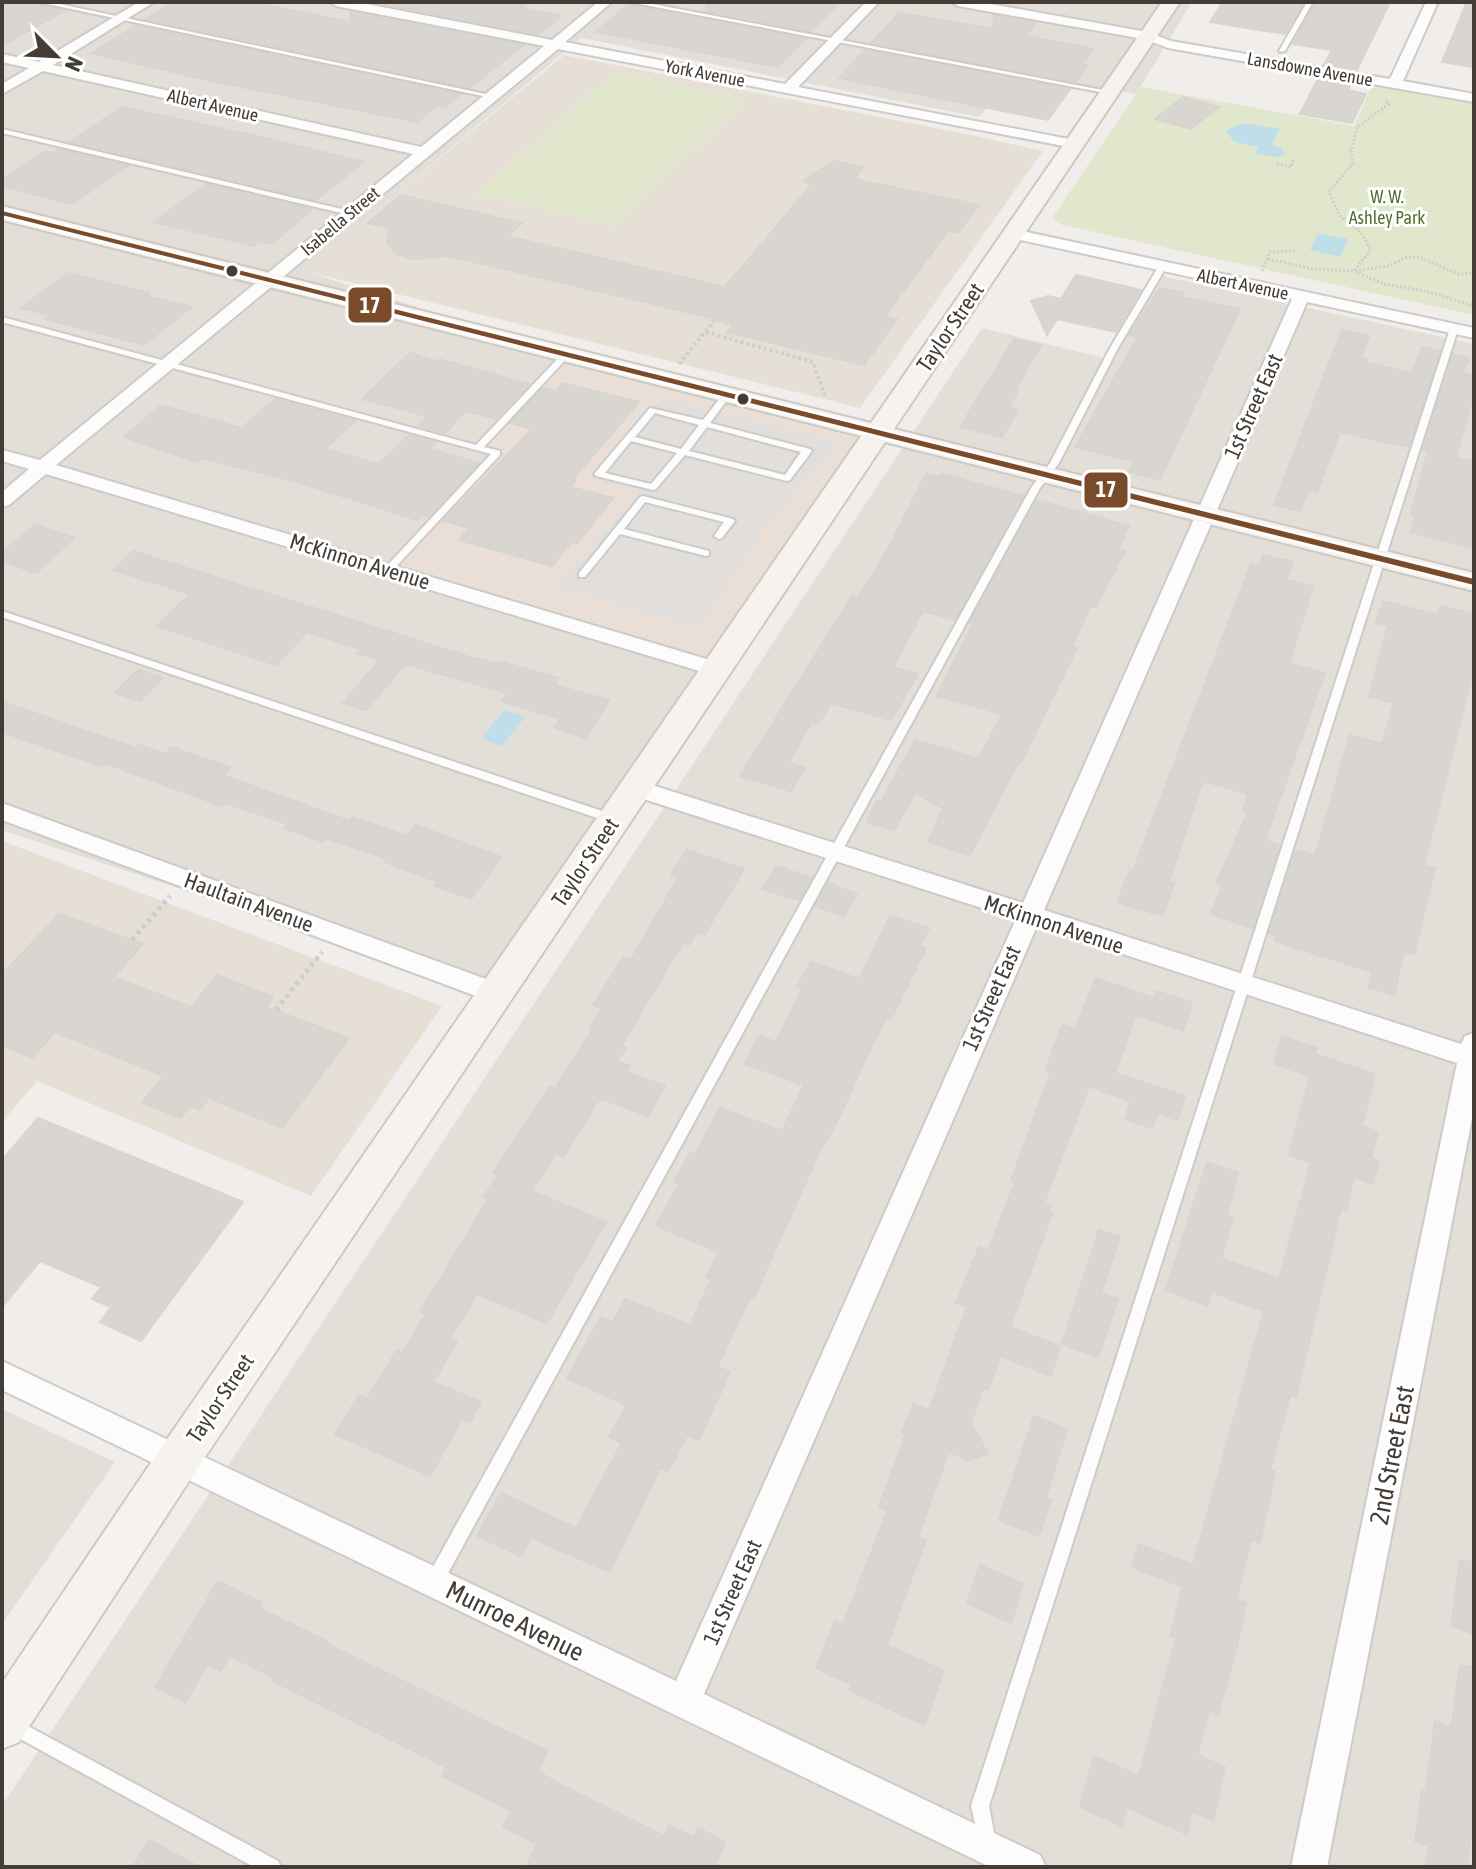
<svg xmlns="http://www.w3.org/2000/svg" width="1476" height="1869" viewBox="0 0 1476 1869" font-family="'Asap Condensed',sans-serif">
	<style>
		.residential { fill: #e3ded8 }
		.commercial { fill: #eadfd7 }
		.education { fill: #e6dfd6 }
		.green { fill: #e1e7cc }
		.parking { fill: #e1dedb }
		.water { fill: #bfdee9 }
		.building { fill: #d9d6d2; stroke: #d8d4d0; stroke-width: 2 }
		.lines { fill: none; stroke-linecap: round; stroke-linejoin: round }
		.lane-casing { stroke: #cdcbc8; stroke-width: 4 }
		.street-casing { stroke: #cdcbc8; stroke-width: 4 }
		.secondary-casing { stroke: #cec9c1; stroke-width: 4 }
		.path-far2 { stroke: #d0cdcb; stroke-width: 3; stroke-dasharray: 2 2; stroke-linecap: butt }
		.path-far1 { stroke: #d0cdcb; stroke-width: 4; stroke-dasharray: 3 3; stroke-linecap: butt }
		.path { stroke: #d0cdcb; stroke-width: 5; stroke-dasharray: 4 4; stroke-linecap: butt }
		.lane { fill: #fdfcfc; fill-rule: evenodd }
		.street { fill: #fdfcfc; fill-rule: evenodd }
		.secondary { fill: #f6f3ef; fill-rule: evenodd }
		.bus-1-casing { stroke: #fff; stroke-width: 6 }
		.bus-1 { fill: #7a4b2a; fill-rule: evenodd }
		.bus-dot { fill: #443d37; stroke: #fff; stroke-width: 3 }
		.labels { text-anchor: middle; dominant-baseline: central; stroke-width: 6; stroke-linejoin: round; paint-order: stroke }
		.far-street-label { font-size: 18px; fill: #443d37; stroke: #fff }
		.far-park-label { font-size: 18px; fill: #527030; stroke: #fff }
		.street-label { font-size: 22px; fill: #443d37; stroke: #fff }
		.near-street-label { font-size: 26px; fill: #443d37; stroke: #fff }
		.line-badge { stroke: #fff; stroke-width: 3 }
		.badge-label { font-size: 22px; text-anchor: middle; font-weight: bold; fill: #fff }
	</style>
	<rect width="100%" height="100%" fill="#f0edea"/>
	<!-- residential -->
	<path class="residential" d="M2 2H1192L1136 94 1015 76 979 117 581 38 305 271 566 355 497 453 716 669 496 993 2 830Z
		M1152 274 1474 344V1867H2V1806L982 328 1104 358Z
		M2 1409 115 1462 2 1624Z"/>
	<!-- commercial -->
	<path class="commercial" d="M566 355 860 434 716 669 388 570 497 454 478 448Z"/>
	<!-- education -->
	<path class="education" d="M564 55 966 134 1043 151 860 408 304 271Z
		M2 841 442 1006 311 1196 37 1081 2 1122Z"/>
	<!-- green -->
	<path class="green" d="M616 72 746 98 616 226 476 194Z
		M1372 86 1474 104V315L1062 225 1052 218 1141 87 1354 126Z"/>
	<!-- parking -->
	<path class="parking" d="M662 399 836 442 763 530 697 628 555 585 638 494 589 479Z"/>
	<!-- water -->
	<path class="water" d="M1244 123 1280 129 1272 145 1281 148 1286 154 1278 157 1255 154 1258 147 1234 142 1226 130Z
		M1318 233 1348 239 1340 257 1310 250Z
		M504 710 525 717 502 746 481 739Z"/>
	<!-- building -->
	<path class="building" d="M2 2H35L64 11 2 46Z
		M174 2H249L350 22 351 12 524 45 469 88 146 19Z
		M372 2H530L522 8 561 16 538 34Z
		M707 2H840L811 31 706 11Z
		M1223 2H1304L1285 34 1210 22Z
		M1316 2H1390L1357 70 1324 65 1332 50 1293 44Z
		M1467 2H1474V67L1442 62Z
		M628 5 806 39 778 67 596 32Z
		M899 13 993 29 994 15 1036 23 1026 36 1094 49 1081 64 1087 66 1076 82 871 43Z
		M136 26 461 94 444 107 437 106 417 122 211 81 92 53Z
		M865 50 1070 89 1048 120 839 78Z
		M1318 78 1351 83 1348 90 1366 94 1352 123 1300 114Z
		M1183 97 1219 107 1191 129 1155 119Z
		M122 107 270 139 364 162 316 200 69 142Z
		M58 149 128 166 72 204 2 186V180L45 151 52 153Z
		M834 161 864 167 854 179 979 205 958 233 948 231 885 316 897 319 864 365 727 332 733 325 708 317 449 256 412 259 396 254 387 243 389 228 368 223 401 195 522 223 507 236 725 287 812 184 803 181Z
		M206 184 312 209 272 244 259 241 254 246 154 222Z
		M68 273 149 293 147 296 191 307 144 345 46 319 50 315 21 308Z
		M1076 275 1141 290 1116 332 1057 319 1047 335 1031 301 1048 296 1061 299Z
		M1160 288 1183 293 1181 297 1240 309 1160 479 1128 472 1133 461 1075 447 1138 337 1129 335Z
		M1342 330 1369 336 1361 357 1368 359 1367 363 1412 373 1422 347 1440 351 1409 447 1340 432 1317 492 1308 490 1300 511 1274 505Z
		M1014 339 1041 345 1015 391H1018L1008 407 1018 410 1002 437 960 427Z
		M410 353 437 362 439 359 529 384 496 419 466 411 445 433 418 426 427 416 362 399Z
		M1453 354 1469 358 1463 373 1474 376V391L1456 459 1474 461V548L1411 532 1416 515 1411 514 1428 451 1423 450Z
		M563 383 639 402 573 479 576 480 570 487 613 498 577 543 572 541 552 566 459 540 469 528 443 521 532 429 510 423 543 388 556 391Z
		M275 399 355 421 325 449 379 464 409 435 436 442 429 449 479 463 429 517 423 515 418 520 291 480 201 458 197 462 124 437 161 405 242 428Z
		M926 474 940 477 942 474 1023 496 955 620 923 611 893 667 918 674 891 720 831 703 818 724 812 722 788 763 805 768 791 791 740 776 852 596 858 597 888 549Z
		M1037 500 1129 526 1118 549 1125 551 1096 607 1090 606 1072 646 1077 648 1020 764H1017L970 855 928 842 943 808 915 793 894 830 867 822 877 801 881 802 915 740 979 759 1002 714 937 696 973 624 970 623Z
		M35 525 74 538 36 573 2 561V553Z
		M133 551 473 658 501 664 503 662 558 678 554 685 609 700 586 738 554 727 560 719 502 701 508 693 405 664 366 710 343 703 380 660 357 653 361 649 307 632 276 665 157 626 190 594 114 570Z
		M1263 555 1293 562 1286 580 1313 587 1289 663 1325 673 1265 840 1279 845 1253 928 1211 914 1222 887 1217 882 1248 812 1243 810 1248 794 1203 781 1169 882 1174 883 1163 916 1117 902 1130 870 1133 871 1251 564 1259 566Z
		M1383 601 1438 615 1440 606 1474 614V667L1424 865 1435 868 1414 954 1404 952 1394 995 1368 987 1372 972 1275 941 1276 935 1269 933 1296 850 1315 856 1350 735 1382 744 1394 703 1369 696 1388 626 1376 623Z
		M138 670 163 678 140 701 115 693Z
		M2 702 136 748 139 745 166 754 171 747 230 767 223 775 349 821 352 817 407 836 416 825 501 857 471 899 435 886 438 882 385 862 388 859 326 838 323 842 284 828 288 824 226 803 222 806 105 763 102 766 2 732Z
		M687 850 744 869 704 935 696 933 689 945 683 943 621 1046 626 1048 617 1061 630 1066 626 1072 665 1086 648 1116 602 1099 597 1102 564 1157 555 1154 532 1191 606 1222 547 1323 477 1294 450 1339 457 1342 433 1382 481 1402 470 1422 462 1419 430 1476 335 1434 359 1395 367 1399 397 1350 402 1353 426 1314 420 1312 489 1198 484 1196 498 1175 493 1173 549 1087 555 1089 592 1030 589 1028 602 1008 593 1005 624 957 631 960 678 878 671 875Z
		M776 866 812 878 799 900 762 889Z
		M828 883 857 894 844 916 815 906Z
		M59 914 143 944 114 977 191 1007 217 975 273 997 266 1007 349 1038 282 1128 209 1098 200 1110 190 1106 180 1118 142 1102 164 1076 55 1032 32 1058 2 1045V975Z
		M890 916 929 928 920 946 926 948 891 1019 887 1017 872 1045 838 1120 820 1151 754 1297 751 1296 717 1367 730 1372 699 1440 687 1435 668 1472 660 1468 610 1572 531 1538 521 1556 477 1536 501 1493 576 1528 622 1443 609 1437 627 1405 567 1378 601 1317 613 1322 625 1299 690 1325 711 1279 706 1277 719 1252 656 1226 679 1184 674 1182 690 1153 695 1155 720 1108 782 1131 804 1085 744 1064 759 1036 776 1042 802 989 797 987 811 962 859 979Z
		M1096 978 1154 998 1156 991 1192 1003 1183 1031 1136 1015 1115 1073 1185 1096 1177 1120 1158 1113 1152 1128 1125 1119 1131 1101 1089 1086 1044 1203 1051 1205 1048 1212 1052 1214 1010 1327 1060 1346 1051 1376 1000 1356 988 1390 983 1388 971 1422 988 1454 968 1460 949 1452 918 1536 926 1540 887 1645 944 1671 924 1725 849 1690 852 1685 816 1668 835 1621 843 1624 888 1510 879 1507 906 1434 902 1433 913 1404 929 1410 967 1307 956 1303 979 1247 988 1251 1015 1182 1011 1180 1051 1072 1046 1070 1062 1025 1075 1029Z
		M1282 1036 1317 1048 1315 1054 1375 1074 1362 1126 1378 1132 1371 1158 1379 1161 1373 1184 1354 1177 1346 1210 1341 1208 1296 1397 1290 1395 1270 1470 1275 1472 1260 1543 1251 1539 1236 1599 1246 1603 1237 1646 1218 1714 1209 1710 1197 1755 1225 1767 1213 1820 1192 1811 1187 1834 1126 1807 1122 1826 1080 1807 1094 1756 1139 1776 1176 1638 1170 1636 1183 1587 1132 1567 1139 1544 1193 1565 1264 1311 1212 1292 1208 1306 1166 1290 1207 1162 1238 1173 1227 1216 1233 1218 1221 1258 1279 1279 1311 1163 1289 1155 1310 1076 1274 1064Z
		M38 1118 243 1202 141 1341 100 1322 111 1307 92 1299 101 1287 40 1261 2 1307V1160Z
		M1099 1230 1120 1237 1101 1293 1118 1299 1098 1357 1062 1344Z
		M1034 1416 1067 1429 1046 1498 1051 1500 1039 1536 999 1520Z
		M1460 1561 1474 1562V1634L1451 1625Z
		M980 1565 1023 1584 1011 1623 967 1603Z
		M218 1581 262 1603 259 1608 328 1642 327 1644 547 1751 538 1771 557 1783 664 1836 669 1825 694 1838 698 1828 725 1842 715 1867H526L537 1844 503 1827 511 1811 442 1776 446 1767 273 1681 275 1678 230 1656 221 1671 208 1664 185 1702 155 1687Z
		M1460 1666 1474 1667V1834L1471 1833 1467 1867H1426L1429 1846 1415 1841 1422 1791 1426 1792 1435 1721 1451 1728Z
		M149 1840 199 1867H133Z"/>
	<g class="lines">
		<!-- lane casing -->
		<g class="lane-casing">
			<path id="lane" d="M38 2H50L495 96 492 98Z
				M629 2H642L1113 92 1110 94Z
				M1307 2H1313L1285 51 1280 52 1279 51Z
				M2 129 350 211 354 213 350 215 2 133Z
				M1160 264 1167 266 1118 348 1059 463 1040 488 440 1588 434 1590 428 1588 426 1582 428 1576 1031 488 1050 463 1110 348Z
				M2 317 476 445 563 353 570 355 484 447 500 451V455L391 572H385V568L491 454 2 322Z
				M1454 326 1458 329 989 1806 996 1843 993 1849 987 1852 981 1849 971 1806 1450 329Z
				M727 392 731 395 710 423 810 449 812 451 790 480 787 481 685 455 656 489 653 490 596 476 594 474 650 408 703 420 724 393ZM655 413 699 425 681 449 635 437ZM707 427 801 452 785 475 689 451ZM631 441 677 453 651 484 605 473Z
				M643 496 733 519 735 521 722 538 719 539 714 536 724 522 645 502 624 529 709 551V555L706 556 620 534 585 577H579V573L640 497Z
				M2 611 617 816 619 819 617 822H609L2 617Z
				M2 1712 278 1861 281 1867H254L2 1729Z"/>
		</g>
		<!-- street casing -->
		<g class="street-casing">
			<path id="street" d="M139 2H154L53 65 421 147 544 46 336 6 330 2H356L552 40 598 2H612L565 42 785 84 866 2H879L798 87 1074 140 1081 144 1074 148 558 49 56 465 723 664 726 669 716 676 46 474 9 505 2 507V492L29 469 2 461V450L40 460 413 154 43 71 2 94V84L29 68 2 62V54L39 62Z
				M952 2H979L1147 32 1171 41 1390 79 1426 2H1438L1403 81 1474 94V102L1168 48 1144 39 958 6Z
				M1013 229 1474 328V338L1307 302 1044 910 1461 1044 1465 1036 1474 1033V1108L1327 1867H1291L1457 1063 1037 926 704 1694 1040 1855 1046 1867H990L2 1390V1361L676 1681 1016 919 628 794 625 788 628 782 636 780 1023 903 1292 299 1007 237V231Z
				M2 803 505 986 508 993 505 1000 496 1003 487 1000 2 820Z"/>
		</g>
		<!-- secondary casing -->
		<g class="secondary-casing">
			<path id="secondary" d="M1162 2H1180L894 429 1474 573V591L885 442 193 1475 19 1742 2 1749V1683L163 1445 861 436 2 220V206L871 423Z"/>
		</g>
		<!-- path-far2 -->
		<path class="path-far2" d="M1386 101 1389 104 1357 127 1351 151 1353 163 1329 192 1340 216 1361 232 1371 250 1354 271 1388 266 1407 257H1419L1458 274 1474 273
			M1277 164 1291 167 1293 160
			M1268 259 1314 269 1354 271 1384 284 1426 291 1474 306
			M1262 271 1270 252 1296 251"/>
		<!-- path-far1 -->
		<path class="path-far1" d="M706 332 813 362 826 398
			M679 364 714 321"/>
		<!-- path -->
		<path class="path" d="M132 940 170 896
			M276 1010 322 952"/>
		<!-- lane -->
		<use href="#lane" class="lane"/>
		<!-- street -->
		<use href="#street" class="street"/>
		<!-- secondary -->
		<use href="#secondary" class="secondary"/>
		<!-- bus-1 casing -->
		<g class="bus-1-casing">
			<path id="bus-1" d="M2 211 1474 579V585L2 215Z"/>
		</g>
		<!-- bus-1 -->
		<use href="#bus-1" class="bus-1"/>
	</g>
	<!-- markers -->
	<g class="bus-dot">
		<circle cx="232" cy="271" r="7"/>
		<circle cx="743" cy="399" r="7"/>
	</g>
	<g class="labels">
		<!-- far-street labels -->
		<g class="far-street-label">
			<text transform="translate(1310 69) rotate(10)">Lansdowne Avenue</text>
			<text transform="translate(705 73) rotate(11)">York Avenue</text>
			<text transform="translate(213 105) rotate(13)">Albert Avenue</text>
			<text transform="translate(340 221) rotate(-40)">Isabella Street</text>
			<text transform="translate(1243 284) rotate(12)">Albert Avenue</text>
		</g>
		<!-- far-park labels -->
		<g class="far-park-label">
			<text x="1387" y="196">W. W.<tspan x="1387" dy="21">Ashley Park</tspan></text>
		</g>
		<!-- street labels -->
		<g class="street-label">
			<text transform="translate(950 327) rotate(-56)">Taylor Street</text>
			<text transform="translate(1253 406) rotate(-66)">1st Street East</text>
			<text transform="translate(360 561) rotate(17)">McKinnon Avenue</text>
			<text transform="translate(585 862) rotate(-56)">Taylor Street</text>
			<text transform="translate(249 902) rotate(20)">Haultain Avenue</text>
			<text transform="translate(1054 924) rotate(18)">McKinnon Avenue</text>
			<text transform="translate(991 998) rotate(-66)">1st Street East</text>
			<text transform="translate(220 1398) rotate(-56)">Taylor Street</text>
			<text transform="translate(732 1592) rotate(-66)">1st Street East</text>
		</g>
		<!-- near-street labels -->
		<g class="near-street-label">
			<text transform="translate(1392 1455) rotate(-79)">2nd Street East</text>
			<text transform="translate(515 1621) rotate(26)">Munroe Avenue</text>
		</g>
	</g>
	<g class="line-badge">
		<rect x="347" y="286" width="46" height="38" rx="8" fill="#7a4b2a"/>
		<rect x="1083" y="471" width="46" height="38" rx="8" fill="#7a4b2a"/>
	</g>
	<g class="badge-label">
		<text x="370" y="313">17</text>
		<text x="1106" y="497">17</text>
	</g>
	<!-- border -->
	<rect width="1476" height="1869" fill="none" stroke="#443d37" stroke-width="8"/>
	<!-- north arrow -->
	<g transform="translate(56 56) rotate(114)" stroke="#ffffff" stroke-width="6" paint-order="stroke">
	<path d="M0-6L14 30L0 20L-14 30Z" fill="#443d37"/>
	<text y="-12" font-size="22" font-weight="bold" text-anchor="middle" fill="#443d37">N</text>
	</g>
</svg>
